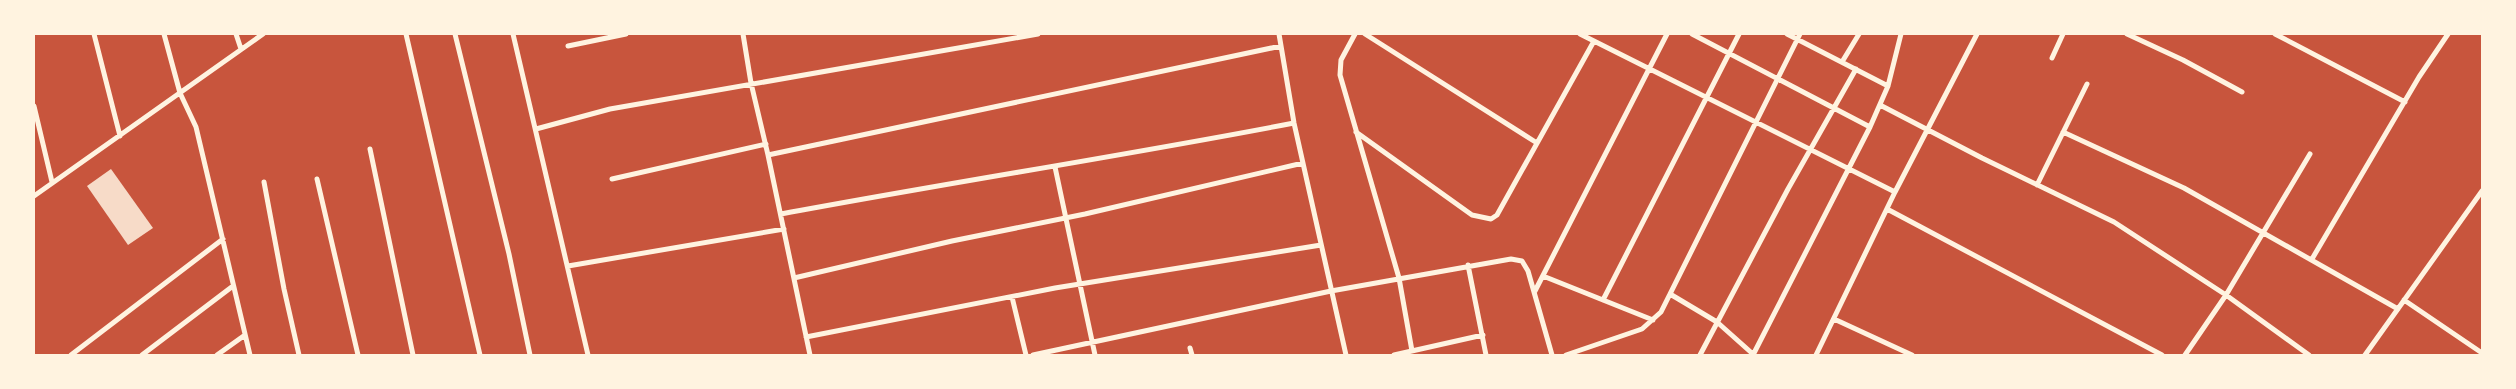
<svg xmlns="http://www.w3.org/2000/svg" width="2516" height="389" viewBox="0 0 2516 389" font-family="'Varela Round',sans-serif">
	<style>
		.building { fill: #f7dbc8 }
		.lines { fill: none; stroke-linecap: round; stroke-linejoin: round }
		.minor { stroke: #fff3e0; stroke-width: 5 }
	</style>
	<rect width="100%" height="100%" fill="#c8553d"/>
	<!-- building -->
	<path class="building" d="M111 169 153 228 128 245 87 186Z"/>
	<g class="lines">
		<!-- minor -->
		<path class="minor" d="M94 34 120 136
			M164 34 180 93 196 127 250 355
			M236 34 241 49
			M406 34 480 355
			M455 34 509 254 530 355
			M513 34 588 355
			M743 34 751 83 768 155 810 355
			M1279 34 1294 123 1346 355
			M1355 34 1341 60 1340 75 1399 278 1412 351
			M1365 34 1537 143
			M1580 34 1895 192
			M1692 34 1870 127
			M1787 34 1888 86
			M2127 34 2183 60 2242 92
			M2275 34 2405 102
			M568 46 626 34
			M2052 58 2063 34
			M1842 62 1859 34
			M1880 105 1982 158 2114 222 2226 295 2309 355
			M34 106 52 182
			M536 129 610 109 1038 34
			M1356 132 1472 215 1491 219 1497 215 1594 41
			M2063 132 2184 188 2398 309
			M370 149 413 355
			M768 155 1281 46
			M1055 167 1095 355
			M317 179 358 355
			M612 179 766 144
			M264 182 284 289 299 355
			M2037 185 2087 84
			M34 196 263 34
			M1887 209 2162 355
			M781 214C952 182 1123 156 1294 123
			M2312 259 2419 77 2448 34
			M1468 265 1486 355
			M568 266 784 229
			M1543 276 1653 320
			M794 278 952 241 1085 214 1303 163
			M1535 291 1667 34
			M1670 294 1717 322 1754 355
			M1012 297 1026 355
			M1603 300 1739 34
			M2404 300 2482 353
			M1834 319 1912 355
			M806 337 1055 288 1321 245
			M1190 348 1192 355
			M71 355 223 239
			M142 355 233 286
			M217 355 245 335
			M1033 355 1331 291 1511 259 1522 261 1528 271 1552 355
			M1394 355 1483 335
			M1566 355 1642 329 1661 312 1800 34
			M1700 355 1788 189 1856 69
			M1753 355 1870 127 1888 86 1901 34
			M1816 355 1895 192 1977 34
			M2185 355 2226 295 2310 154
			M2365 355 2482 191"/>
	</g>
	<!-- border -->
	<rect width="2516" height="389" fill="none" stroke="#fff3e0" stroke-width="70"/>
</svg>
